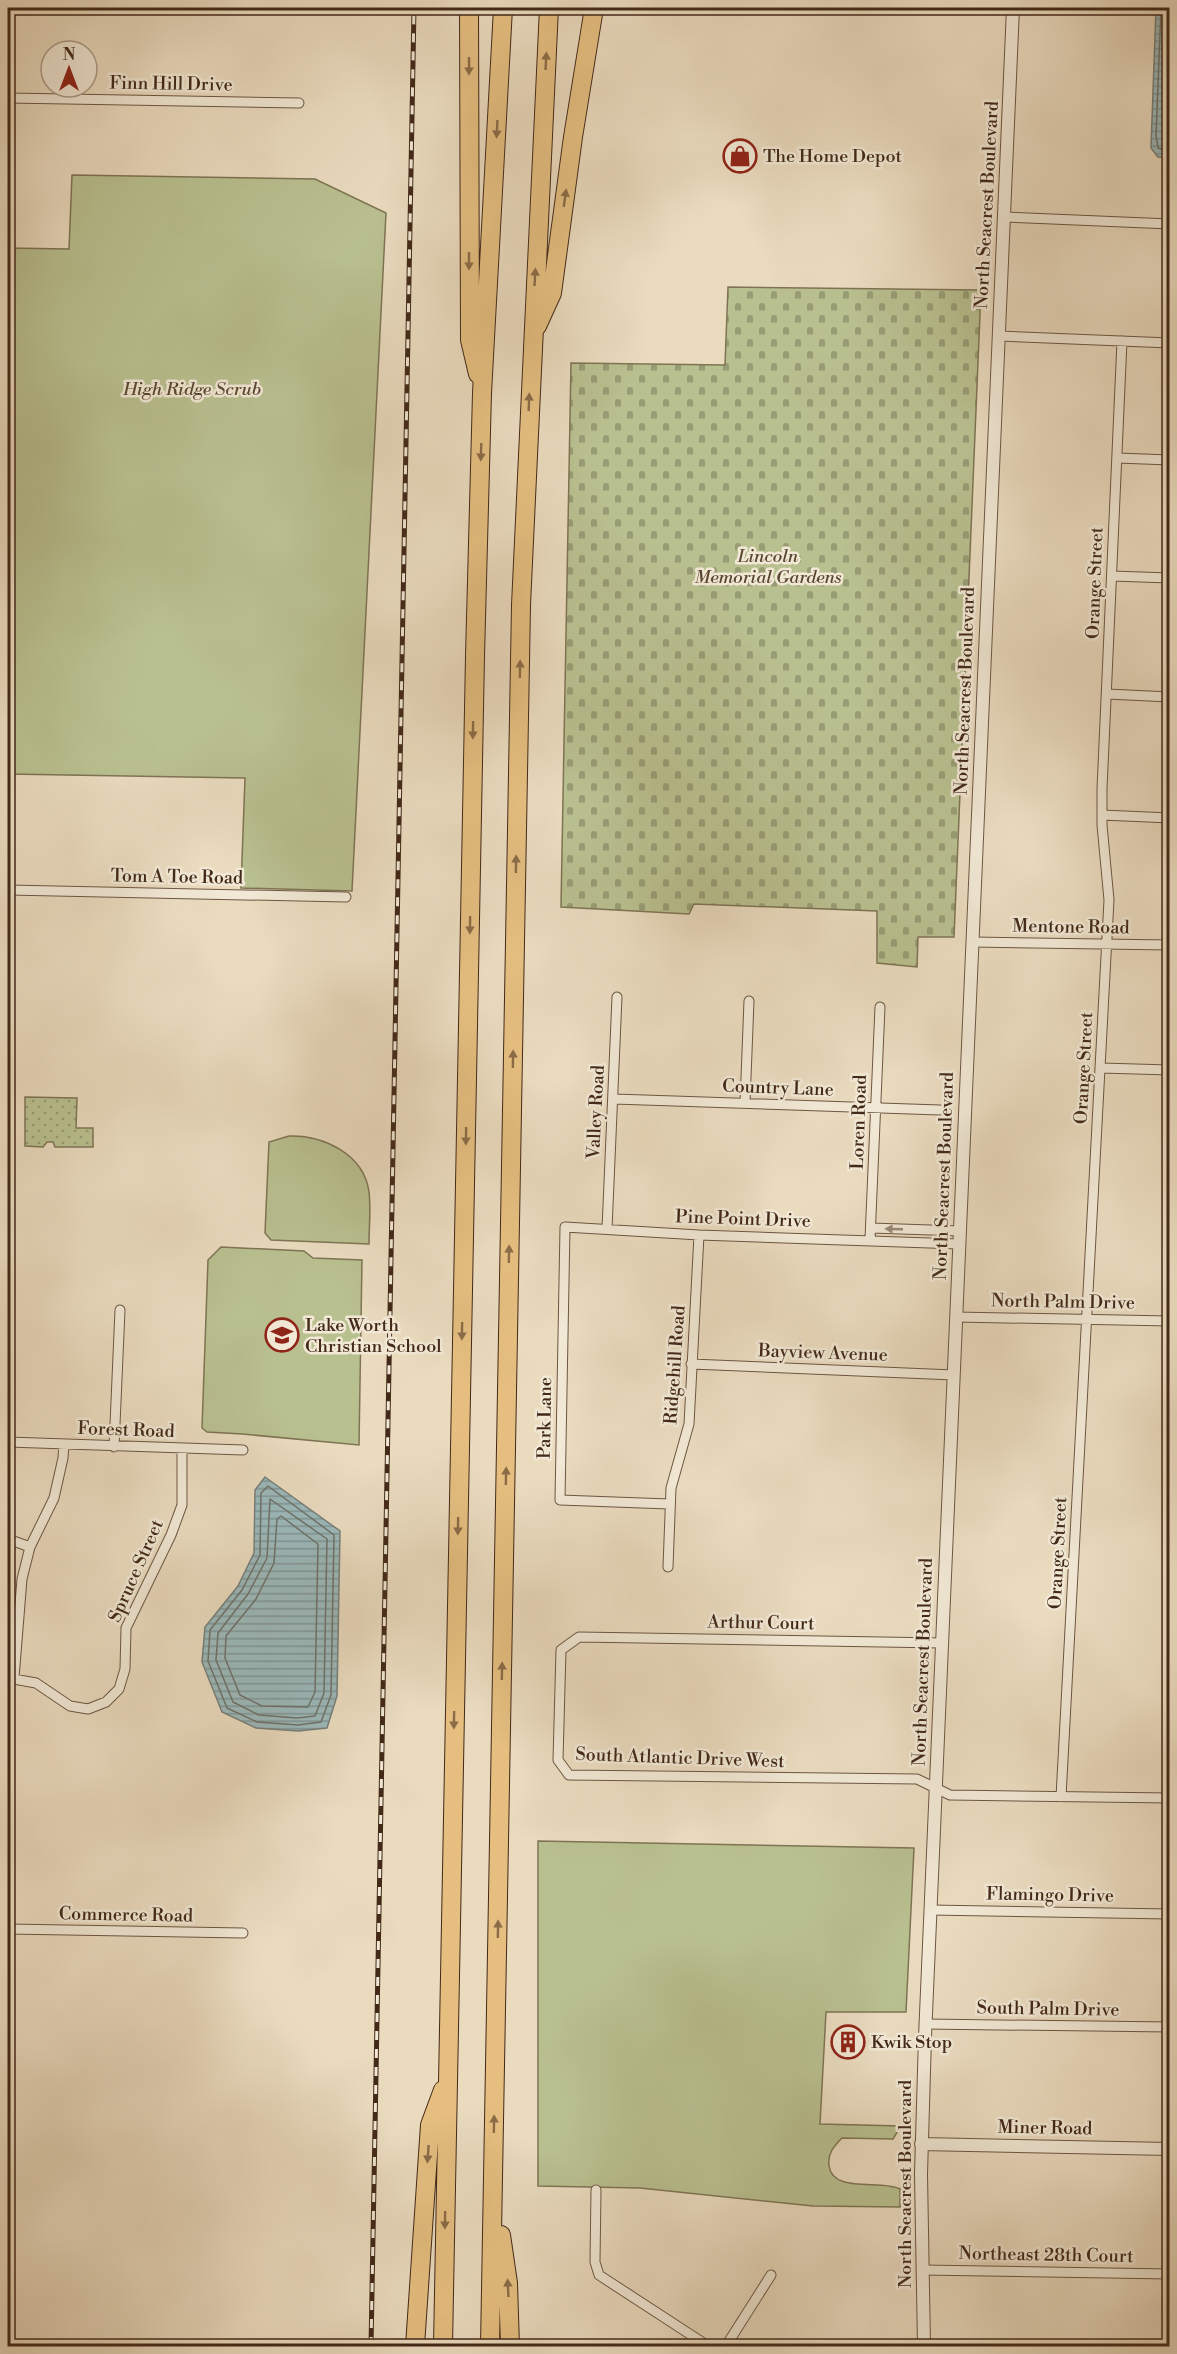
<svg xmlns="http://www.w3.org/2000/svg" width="1177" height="2354" viewBox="0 0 1177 2354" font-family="'Libre Bodoni',serif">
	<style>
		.grass { fill: #b9c090; stroke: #7e7454; stroke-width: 1.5 }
		.cemetery { fill: url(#cemetery-stones); stroke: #7e7454; stroke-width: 1.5 }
		.park { fill: url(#park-dots); stroke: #7e7454; stroke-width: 1.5 }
		.water { fill: url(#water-rules); stroke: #777f7a; stroke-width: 1.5 }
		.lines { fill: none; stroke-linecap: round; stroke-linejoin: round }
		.shore { stroke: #6e716a; stroke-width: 1.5 }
		.minor-casing { stroke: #6c5642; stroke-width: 11 }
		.tertiary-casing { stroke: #6c5642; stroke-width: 14 }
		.motorway-casing { stroke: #422918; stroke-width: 20 }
		.minor { stroke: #f1e8d5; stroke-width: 9 }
		.tertiary { stroke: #f1e8d5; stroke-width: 12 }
		.motorway { stroke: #e5be80; stroke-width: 18 }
		.rail-casing { stroke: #422918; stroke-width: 5 }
		.rail { stroke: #f1e8d5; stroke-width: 3; stroke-dasharray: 9; stroke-linecap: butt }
		.oneway { fill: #8b6c47 }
		.oneway2 { fill: #9a8876 }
		.labels { text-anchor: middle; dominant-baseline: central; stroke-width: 5; stroke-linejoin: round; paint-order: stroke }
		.street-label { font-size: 18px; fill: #422918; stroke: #f1e8d5 }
		.poi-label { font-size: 18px; fill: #422918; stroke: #f1e8d5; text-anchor: start }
		.park-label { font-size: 18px; font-style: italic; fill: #5a4730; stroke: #f1e8d5 }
	</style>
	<defs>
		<pattern id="cemetery-stones" width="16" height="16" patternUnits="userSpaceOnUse" patternTransform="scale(1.5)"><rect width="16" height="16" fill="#b9c090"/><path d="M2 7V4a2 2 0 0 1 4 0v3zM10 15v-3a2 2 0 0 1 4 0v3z" fill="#989c75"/></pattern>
		<pattern id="park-dots" width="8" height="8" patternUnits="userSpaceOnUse" patternTransform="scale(1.5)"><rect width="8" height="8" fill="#b9c090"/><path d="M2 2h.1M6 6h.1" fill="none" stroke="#989c75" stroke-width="1.8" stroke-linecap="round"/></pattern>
		<pattern id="water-rules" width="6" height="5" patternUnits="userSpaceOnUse" patternTransform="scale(1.5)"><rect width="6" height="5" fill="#9bb9bb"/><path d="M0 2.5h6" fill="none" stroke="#809697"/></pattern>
	</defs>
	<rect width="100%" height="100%" fill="#eadbbf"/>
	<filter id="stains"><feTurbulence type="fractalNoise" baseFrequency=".00333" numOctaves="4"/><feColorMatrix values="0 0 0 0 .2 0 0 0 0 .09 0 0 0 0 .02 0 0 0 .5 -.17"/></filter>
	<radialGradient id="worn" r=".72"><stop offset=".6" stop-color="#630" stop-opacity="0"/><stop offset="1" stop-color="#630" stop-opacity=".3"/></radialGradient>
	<!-- grass -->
	<path class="grass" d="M72 175 315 179 386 213 352 891 241 888 245 778 8 774V248L69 249Z
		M289 1136C323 1135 364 1154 369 1192 371 1209 369 1227 369 1244L271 1240 265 1233 269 1142Z
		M221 1247 304 1251 313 1258 362 1260 359 1445 242 1434 207 1432 202 1428 208 1260Z
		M538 1841 914 1848 906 2012H826L820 2124 901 2126 893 2139 842 2138C834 2146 827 2154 829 2166 833 2194 881 2179 900 2189V2207L813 2206 640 2188 538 2186Z"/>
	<!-- cemetery -->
	<path class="cemetery" d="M728 287 981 290 954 937H918L917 967 877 963V911L694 904 689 914 561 907 571 363 725 365Z"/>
	<!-- park -->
	<path class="park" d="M25 1097 77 1098 76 1128H93V1147H55L53 1142H47L43 1147 25 1146Z"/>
	<!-- water -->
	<path class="water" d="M1156 8H1169V158L1158 157 1151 148Z
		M265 1477 340 1531 337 1696 327 1728 298 1731 256 1728 222 1712 202 1662 205 1627 238 1586 254 1553 255 1490Z"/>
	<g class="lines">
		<!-- shore -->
		<path class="shore" d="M1161 8 1156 135 1158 148 1170 152
			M1169 8 1164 134 1165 142 1170 144
			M268 1486 334 1535 331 1695 321 1722 298 1725 257 1722 227 1708 208 1661 210 1630 242 1590 260 1555 261 1493Z
			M270 1499 327 1539 324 1693 315 1716 297 1718 259 1715 233 1702 216 1660 218 1633 248 1594 267 1558Z
			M281 1516 318 1544 315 1692 308 1707 262 1706 240 1695 225 1658 226 1636 256 1599 274 1563 277 1519Z"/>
		<!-- minor casing -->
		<g class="minor-casing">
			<path id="minor" d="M8 98 299 103
				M1004 217 1170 224
				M999 336 1170 343
				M1117 458 1170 460
				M1112 576 1170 578
				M1107 694 1170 697
				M1102 815 1170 818
				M8 890 346 897
				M973 942 1170 945
				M1101 1068 1170 1070
				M614 1099 940 1110
				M745 1103 749 1001
				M871 1228 960 1231
				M607 1229 617 997
				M870 1239 880 1007
				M956 1317 1170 1321
				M691 1364 954 1375
				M8 1442 243 1450
				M114 1447 120 1310
				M669 1504 560 1500 565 1227 699 1235 959 1244
				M8 1539 30 1547
				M668 1567 671 1488 689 1424 699 1235
				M942 1643 579 1637 561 1650 558 1760 569 1775 917 1779 950 1795 1170 1798
				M8 1678 36 1683 70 1706 88 1709 106 1702 119 1689 125 1669 126 1628 171 1535 182 1505V1449
				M14 1678 22 1579 30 1547 54 1498 63 1458 64 1444
				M1061 1797 1109 900 1102 825V789L1122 341
				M930 1910 1170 1914
				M8 1929 243 1933
				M925 2024 1170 2027
				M596 2190 595 2262 599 2275 708 2346
				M922 2270 1170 2274
				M726 2346 771 2275"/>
		</g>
		<!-- tertiary casing -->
		<g class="tertiary-casing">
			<path id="tertiary" d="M921 2144 1170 2149
				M924 2346 921 2174 925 2037 1013 8"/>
		</g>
		<!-- motorway casing -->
		<g class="motorway-casing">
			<path id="motorway" d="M469 8 470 340 478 374
				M537 326 552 293 573 137 594 8
				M501 2235 508 2283 510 2346
				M415 2346 430 2125 443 2090
				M443 2346 475 656 482 393 503 8
				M490 2346 521 605 549 8"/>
		</g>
		<!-- minor -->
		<use href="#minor" class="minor"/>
		<!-- tertiary -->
		<use href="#tertiary" class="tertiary"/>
		<!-- motorway -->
		<use href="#motorway" class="motorway"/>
		<!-- rail casing -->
		<g class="rail-casing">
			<path id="rail" d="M371 2346 414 8"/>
		</g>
		<!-- rail -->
		<use href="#rail" class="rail"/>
	</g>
	<!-- one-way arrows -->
	<defs><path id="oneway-solid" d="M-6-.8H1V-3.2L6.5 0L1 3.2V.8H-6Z" transform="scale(1.5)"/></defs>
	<g class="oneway">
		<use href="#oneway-solid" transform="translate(546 61) rotate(-87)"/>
		<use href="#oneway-solid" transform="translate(469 66) rotate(90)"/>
		<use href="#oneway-solid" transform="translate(497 129) rotate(93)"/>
		<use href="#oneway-solid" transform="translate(565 198) rotate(-82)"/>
		<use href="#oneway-solid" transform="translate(469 261) rotate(90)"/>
		<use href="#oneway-solid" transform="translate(535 277) rotate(-87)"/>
		<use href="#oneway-solid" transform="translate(529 402) rotate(-88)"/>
		<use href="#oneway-solid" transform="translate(481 452) rotate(92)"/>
		<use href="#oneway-solid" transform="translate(520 669) rotate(-89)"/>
		<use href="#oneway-solid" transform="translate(473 730) rotate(91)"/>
		<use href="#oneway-solid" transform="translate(516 864) rotate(-89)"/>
		<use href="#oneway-solid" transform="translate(470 925) rotate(91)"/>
		<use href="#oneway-solid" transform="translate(513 1059) rotate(-89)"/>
		<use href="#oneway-solid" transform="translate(466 1136) rotate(91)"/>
		<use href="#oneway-solid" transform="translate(509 1254) rotate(-89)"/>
		<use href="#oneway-solid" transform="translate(462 1331) rotate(91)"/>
		<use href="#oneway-solid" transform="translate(506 1476) rotate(-89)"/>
		<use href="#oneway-solid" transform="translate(458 1526) rotate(91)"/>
		<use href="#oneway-solid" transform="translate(502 1671) rotate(-89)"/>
		<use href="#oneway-solid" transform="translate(454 1720) rotate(91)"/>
		<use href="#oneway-solid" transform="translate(498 1929) rotate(-89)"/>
		<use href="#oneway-solid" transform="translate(494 2124) rotate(-89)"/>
		<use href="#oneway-solid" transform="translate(428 2154) rotate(94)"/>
		<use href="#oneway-solid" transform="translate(445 2220) rotate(91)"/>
		<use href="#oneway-solid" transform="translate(508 2288) rotate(-93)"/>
	</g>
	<use class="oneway2" href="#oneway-solid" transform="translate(894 1229) rotate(-178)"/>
	<!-- icons -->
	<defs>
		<g id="shop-ring" transform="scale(1.725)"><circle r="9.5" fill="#f1e8d5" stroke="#8f2418" stroke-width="1.5"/><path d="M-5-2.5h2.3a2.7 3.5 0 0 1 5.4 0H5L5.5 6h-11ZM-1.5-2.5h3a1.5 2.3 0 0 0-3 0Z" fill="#8f2418"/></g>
		<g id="school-ring" transform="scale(1.725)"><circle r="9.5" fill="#f1e8d5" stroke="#8f2418" stroke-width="1.5"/><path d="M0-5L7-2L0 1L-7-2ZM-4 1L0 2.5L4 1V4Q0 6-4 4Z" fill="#8f2418"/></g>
		<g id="building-ring" transform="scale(1.725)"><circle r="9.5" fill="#f1e8d5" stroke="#8f2418" stroke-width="1.5"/><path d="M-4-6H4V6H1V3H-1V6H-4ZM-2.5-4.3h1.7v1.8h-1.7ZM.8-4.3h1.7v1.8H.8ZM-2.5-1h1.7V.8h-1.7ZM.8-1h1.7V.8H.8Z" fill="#8f2418"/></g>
	</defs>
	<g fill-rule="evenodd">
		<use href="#shop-ring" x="740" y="156"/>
		<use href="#school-ring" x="282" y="1335"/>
		<use href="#building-ring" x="848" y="2042"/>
	</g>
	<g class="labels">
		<!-- street labels -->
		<g class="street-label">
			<text transform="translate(171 84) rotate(1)">Finn Hill Drive</text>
			<text transform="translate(987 205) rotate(-87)">North Seacrest Boulevard</text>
			<text transform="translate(1095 583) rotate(-88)">Orange Street</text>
			<text transform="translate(965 691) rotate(-88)">North Seacrest Boulevard</text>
			<text transform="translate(177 877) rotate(1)">Tom A Toe Road</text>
			<text transform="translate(1071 927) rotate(1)">Mentone Road</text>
			<text transform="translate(1084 1068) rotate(-87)">Orange Street</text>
			<text transform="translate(778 1088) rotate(2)">Country Lane</text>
			<text transform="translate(596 1112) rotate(-87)">Valley Road</text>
			<text transform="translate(859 1122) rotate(-88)">Loren Road</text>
			<text transform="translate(944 1176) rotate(-88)">North Seacrest Boulevard</text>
			<text transform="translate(743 1219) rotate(2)">Pine Point Drive</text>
			<text transform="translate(1063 1302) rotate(1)">North Palm Drive</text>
			<text transform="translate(823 1353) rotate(2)">Bayview Avenue</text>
			<text transform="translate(675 1365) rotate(-86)">Ridgehill Road</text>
			<text transform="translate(545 1418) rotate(-89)">Park Lane</text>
			<text transform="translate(126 1430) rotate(2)">Forest Road</text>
			<text transform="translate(1058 1553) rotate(-87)">Orange Street</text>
			<text transform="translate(136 1571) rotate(-66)">Spruce Street</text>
			<text transform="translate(761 1623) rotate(1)">Arthur Court</text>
			<text transform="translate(923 1662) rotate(-88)">North Seacrest Boulevard</text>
			<text transform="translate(680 1758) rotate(2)">South Atlantic Drive West</text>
			<text transform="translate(1050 1895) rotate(1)">Flamingo Drive</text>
			<text transform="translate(126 1915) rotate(1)">Commerce Road</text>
			<text transform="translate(1048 2009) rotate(1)">South Palm Drive</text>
			<text transform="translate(1045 2128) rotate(1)">Miner Road</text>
			<text transform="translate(905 2184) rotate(-90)">North Seacrest Boulevard</text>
			<text transform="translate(1046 2255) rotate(1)">Northeast 28th Court</text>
		</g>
		<!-- poi labels -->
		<g class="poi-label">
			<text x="763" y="156">The Home Depot</text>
			<text x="305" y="1325">Lake Worth<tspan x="305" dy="21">Christian School</tspan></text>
			<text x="871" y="2042">Kwik Stop</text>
		</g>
		<!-- park labels -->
		<g class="park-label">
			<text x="192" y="389">High Ridge Scrub</text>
			<text x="768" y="556">Lincoln<tspan x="768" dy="21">Memorial Gardens</tspan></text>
		</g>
	</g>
	<!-- margin -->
	<rect width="1177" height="2354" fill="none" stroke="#eadbbf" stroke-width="30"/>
	<rect x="9" y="9" width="1159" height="2336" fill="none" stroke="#422918" stroke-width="3"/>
	<rect x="15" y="15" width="1147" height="2324" fill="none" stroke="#422918" stroke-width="1.5"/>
	<!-- north arrow -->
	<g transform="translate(69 69)"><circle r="28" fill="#f1e8d5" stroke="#ab9c89" stroke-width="1.5"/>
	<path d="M0-4.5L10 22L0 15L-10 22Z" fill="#8f2418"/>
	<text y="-9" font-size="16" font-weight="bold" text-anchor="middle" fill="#422918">N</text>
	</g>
	<rect width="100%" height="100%" filter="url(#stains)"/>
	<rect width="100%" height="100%" fill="url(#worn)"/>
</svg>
